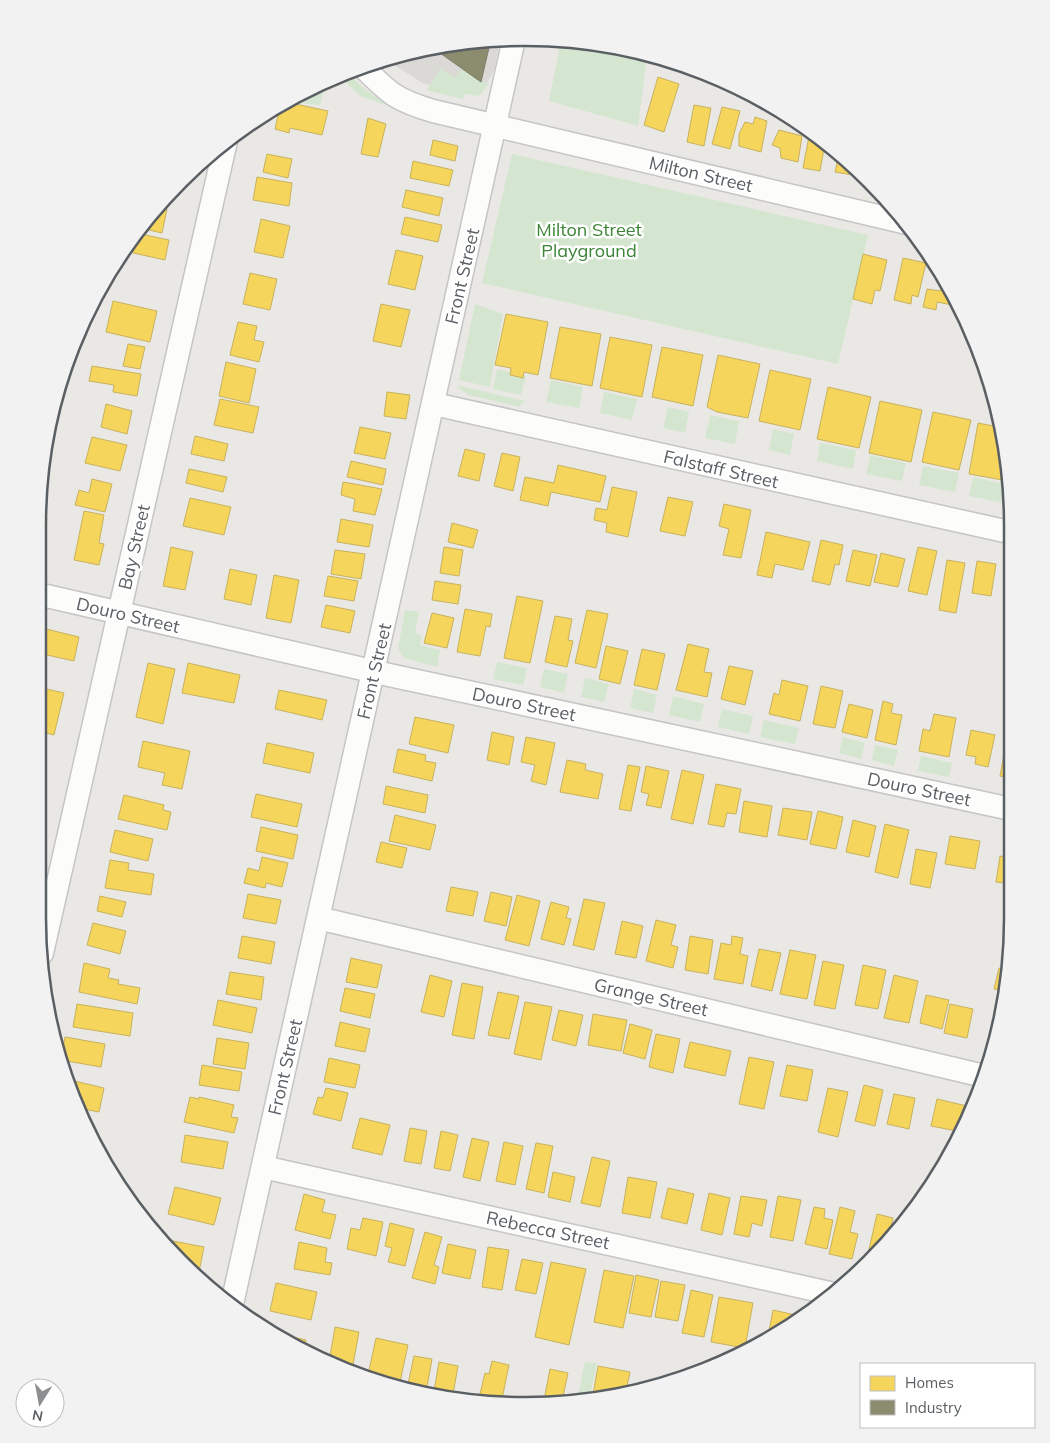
<svg xmlns="http://www.w3.org/2000/svg" width="1050" height="1443" viewBox="0 0 1050 1443" font-family="Mulish,sans-serif">
	<style>
		.industrial { fill: #dbd9d6 }
		.green { fill: #d5e6d0 }
		.homes { fill: #f6d55c; stroke: #c7b25e }
		.industry { fill: #8c8c6e; stroke: #7d7e6b }
		.lines { fill: none; stroke-linecap: round; stroke-linejoin: round }
		.minor-casing { stroke: #c6c5c6; stroke-width: 25 }
		.minor { stroke: #fcfcfb; stroke-width: 22 }
		.labels { text-anchor: middle; dominant-baseline: central; stroke-width: 5; stroke-linejoin: round; paint-order: stroke }
		.street-label { font-size: 18px; fill: #5a5f63; stroke: #fff }
		.park-label { font-size: 18px; fill: #3c8536; stroke: #fff }
		.rim { fill: none; stroke: #5a5f63; stroke-width: 2.5 }
	</style>
	<rect width="100%" height="100%" fill="#eae8e5"/>
	<!-- industrial -->
	<path class="industrial" d="M493 39H500L494 70 482 92 424 84 385 59 399 54Z"/>
	<!-- green -->
	<path class="green" d="M561 41 588 42 647 55 638 126 549 101Z
		M440 69 455 77 461 70 489 84 479 96 465 94 463 99 429 91 427 90Z
		M349 74 366 90 389 106 362 97 344 81Z
		M307 89 323 93 320 105 299 103 300 96H296Z
		M512 154 868 235 838 364 482 283Z
		M475 304 503 314 490 387 459 380Z
		M497 369 526 376 521 395 493 389Z
		M551 380 583 387 579 408 546 402Z
		M457 385 525 401 519 407 469 395 462 391Z
		M604 392 637 399 632 420 600 413Z
		M668 407 689 412 685 433 663 428Z
		M710 415 739 421 735 444 705 438Z
		M773 429 794 434 790 455 769 450Z
		M820 443 856 450 853 469 817 461Z
		M870 455 906 463 902 481 866 474Z
		M923 466 959 473 955 492 919 485Z
		M973 477 1008 485 1005 503 969 496Z
		M405 610 419 612 415 633 422 636 420 645 440 650 437 667 404 658 398 649Z
		M497 662 527 668 523 685 493 679Z
		M544 669 568 674 564 693 540 687Z
		M585 678 609 684 604 702 581 697Z
		M634 689 657 695 653 713 630 708Z
		M673 696 704 704 700 722 669 715Z
		M722 709 753 716 749 734 718 727Z
		M764 720 799 728 795 744 760 737Z
		M843 737 865 743 861 759 839 753Z
		M875 745 898 750 894 766 872 760Z
		M921 756 952 763 949 777 918 771Z
		M585 1362 597 1363 589 1401H577Z"/>
	<!-- homes -->
	<path class="homes" d="M658 77 679 84 664 132 644 125Z
		M286 102 328 111 322 135 290 128 289 133 275 129 280 106Z
		M694 105 711 108 704 146 687 142Z
		M722 107 740 111 730 149 712 144Z
		M755 117 767 121 761 152 739 146V134L745 122 753 124Z
		M368 118 386 124 378 157 361 154Z
		M779 130 802 136 798 162 781 158 780 148 772 145Z
		M809 136 818 138 825 143 820 171 803 168Z
		M433 140 458 146 455 161 430 155Z
		M839 153 853 166 852 175 835 172Z
		M267 154 292 159 288 178 263 172Z
		M413 161 453 170 449 186 410 178Z
		M257 177 292 183 289 206 253 200Z
		M406 190 443 198 439 216 402 207Z
		M156 207 167 209 162 233 140 228Z
		M405 217 442 225 438 242 401 234Z
		M261 219 290 226 283 258 254 252Z
		M136 233 169 240 165 260 129 252 132 238Z
		M396 250 423 256 415 290 388 284Z
		M863 254 887 260 880 291 875 290 872 304 853 299Z
		M903 258 926 263 918 297 912 295 911 304 894 300Z
		M250 273 277 279 270 310 243 304Z
		M942 281 957 306 937 302 936 310 923 307 927 289 940 291Z
		M113 301 157 311 150 342 106 332Z
		M381 304 410 310 401 347 373 341Z
		M506 314 548 322 538 375 524 372 523 378 510 375 511 368 495 365Z
		M238 322 257 326 254 340 264 342 259 362 230 355Z
		M560 327 601 334 592 386 550 378Z
		M610 337 652 345 642 397 600 388Z
		M128 344 145 347 140 369 123 366Z
		M662 347 703 355 693 406 652 397Z
		M718 355 760 364 748 418 717 412 707 407Z
		M226 362 256 369 249 403 219 396Z
		M92 366 141 374 137 396 113 392 114 385 89 381Z
		M770 370 811 379 800 430 759 421Z
		M828 387 871 397 859 448 817 439Z
		M387 392 410 395 406 419 384 416Z
		M220 399 259 407 253 433 214 425Z
		M880 401 922 410 911 462 869 453Z
		M106 404 132 411 127 434 101 427Z
		M933 412 971 420 959 470 922 462Z
		M978 423 999 427 1008 461V481L969 474Z
		M360 427 391 433 385 459 354 453Z
		M195 436 228 444 224 461 191 454Z
		M92 437 127 445 120 471 85 463Z
		M465 449 485 454 479 481 458 476Z
		M502 453 520 457 513 491 494 486Z
		M351 461 386 469 383 485 347 477Z
		M558 465 606 476 600 502 551 492 548 506 520 500 525 477 554 483Z
		M189 469 227 477 223 492 186 483Z
		M92 479 112 484 105 512 75 505 79 490 89 493Z
		M343 482 382 489 375 515 353 511 355 499 341 495Z
		M612 487 637 492 628 537 606 532 607 523 594 520 596 508 607 510Z
		M668 497 693 502 685 536 660 531Z
		M190 498 231 507 224 535 183 526Z
		M724 504 751 510 741 558 723 555 729 529 719 526Z
		M84 511 104 515 99 543 104 544 99 565 74 560Z
		M38 517 47 519 38 561Z
		M341 519 373 525 369 547 337 542Z
		M452 523 478 530 473 548 448 542Z
		M766 532 810 542 803 570 775 564 772 578 757 575Z
		M821 540 843 545 839 565 835 564 830 585 812 581Z
		M171 547 193 552 185 590 163 586Z
		M444 547 463 550 459 576 440 573Z
		M918 547 937 551 927 595 908 591Z
		M335 550 365 554 361 579 331 574Z
		M853 550 877 555 870 586 846 581Z
		M881 553 905 559 898 587 874 582Z
		M947 560 965 563 956 613 939 610Z
		M977 561 996 564 991 596 972 593Z
		M230 569 257 575 251 605 224 599Z
		M274 575 299 580 291 623 266 618Z
		M328 576 358 581 354 601 324 596Z
		M435 581 461 585 458 604 432 600Z
		M517 596 543 601 530 663 504 658Z
		M326 605 355 611 350 633 321 627Z
		M465 609 492 614 490 627 486 626 480 656 457 652Z
		M587 610 608 614 596 668 575 663Z
		M432 613 454 618 447 648 424 643Z
		M555 616 572 619 568 640 573 641 567 667 545 662Z
		M38 627 79 637 74 661 38 653Z
		M688 644 709 649 704 672 712 673 707 697 676 690Z
		M606 646 628 651 620 684 599 679Z
		M642 649 665 654 657 690 634 685Z
		M148 663 175 669 163 724 136 717Z
		M188 663 240 675 234 703 182 693Z
		M729 666 753 671 745 705 721 699Z
		M782 680 808 686 800 721 769 714 774 693 779 695Z
		M821 686 843 691 835 728 813 724Z
		M38 687 64 693 54 735 38 731Z
		M279 690 327 700 322 720 275 709Z
		M883 701 893 704 891 713 902 715 896 745 875 740Z
		M849 704 873 710 867 738 842 732Z
		M934 714 956 718 949 757 919 751 923 729 930 731Z
		M415 717 454 725 448 753 409 744Z
		M971 730 995 735 988 767 975 764 976 757 966 755Z
		M492 732 514 737 509 765 487 760Z
		M526 737 555 743 546 785 531 781 535 765 521 762Z
		M143 741 190 751 182 789 162 785 165 773 138 767Z
		M267 743 314 753 310 773 263 763Z
		M1006 743 1010 744V778L1000 776Z
		M398 749 426 755 425 761 436 763 432 781 393 772Z
		M567 760 586 764 585 770 603 774 598 799 560 792Z
		M628 765 640 767 631 811 619 809Z
		M646 766 669 771 661 808 646 805 649 794 641 792Z
		M682 770 704 775 693 824 671 819Z
		M716 784 741 789 736 814 727 813 724 827 708 824Z
		M386 786 428 795 425 813 383 804Z
		M256 794 302 804 297 827 251 817Z
		M124 795 164 805 163 810 171 812 167 830 118 819Z
		M744 801 772 806 767 837 739 832Z
		M783 808 812 812 807 840 778 835Z
		M818 811 843 817 836 849 810 844Z
		M395 815 436 825 430 850 389 841Z
		M853 820 876 826 869 857 846 852Z
		M885 824 909 830 898 878 875 872Z
		M261 827 298 835 293 859 256 851Z
		M115 830 153 839 148 861 110 852Z
		M950 836 980 841 975 869 945 864Z
		M381 842 407 848 402 868 376 862Z
		M916 849 937 853 930 888 910 884Z
		M1000 856 1011 858V884L996 882Z
		M262 857 288 863 282 887 266 883 265 888 244 883 248 868 259 871Z
		M110 860 129 863 128 870 154 874 151 895 105 888Z
		M451 887 478 892 473 916 446 911Z
		M491 892 512 897 506 926 484 921Z
		M248 894 281 900 276 924 243 918Z
		M517 895 540 901 529 946 505 940Z
		M100 896 126 902 122 917 97 911Z
		M584 899 605 903 594 950 573 945Z
		M551 902 569 907 566 918 571 919 564 945 541 939Z
		M656 920 676 925 671 945 678 947 673 968 646 961Z
		M622 921 643 926 636 958 615 954Z
		M93 923 126 931 120 954 87 945Z
		M1010 923H1011V945L1005 944Z
		M242 936 275 942 271 964 238 958Z
		M690 936 713 940 708 974 685 970Z
		M732 936 743 938 740 954 748 956 743 984 714 979 721 943 731 945Z
		M759 949 781 953 772 991 751 986Z
		M790 950 816 955 807 999 780 994Z
		M351 958 382 965 377 988 346 982Z
		M823 961 844 965 835 1009 814 1005Z
		M84 963 110 969 108 978 119 980 118 984 140 988 137 1004 79 992Z
		M863 965 886 970 878 1009 855 1005Z
		M999 968 1008 970 1005 991 994 989Z
		M230 972 264 977 261 1000 226 994Z
		M430 975 452 981 444 1017 421 1012Z
		M894 975 918 981 909 1023 884 1018Z
		M462 983 483 987 474 1039 452 1035Z
		M345 988 375 994 370 1018 340 1011Z
		M498 992 519 996 509 1039 488 1035Z
		M926 995 949 1000 942 1029 920 1023Z
		M218 1000 257 1008 252 1033 213 1025Z
		M525 1002 552 1007 541 1060 514 1054Z
		M77 1004 133 1013 130 1036 73 1027Z
		M950 1004 973 1009 967 1038 944 1033Z
		M559 1010 583 1015 576 1046 552 1040Z
		M999 1011 1001 1012 997 1036 994 1035Z
		M593 1014 627 1020 621 1051 588 1045Z
		M340 1022 370 1029 365 1052 335 1046Z
		M630 1024 652 1030 645 1059 623 1053Z
		M656 1034 680 1039 673 1073 649 1067Z
		M65 1037 105 1044 101 1067 61 1060Z
		M217 1038 249 1043 245 1069 213 1064Z
		M690 1042 731 1051 725 1076 684 1067Z
		M749 1057 774 1062 764 1109 739 1104Z
		M329 1058 360 1065 355 1088 324 1082Z
		M202 1065 242 1072 239 1091 199 1085Z
		M787 1065 813 1070 807 1101 780 1096Z
		M70 1080 104 1088 99 1112 83 1109Z
		M864 1085 883 1090 875 1126 855 1121Z
		M326 1088 348 1093 341 1121 313 1114 318 1097 323 1098Z
		M828 1088 848 1092 838 1137 818 1132Z
		M894 1094 915 1098 909 1129 887 1124Z
		M190 1097 199 1099V1097L234 1105 231 1117 238 1118 234 1133 184 1122Z
		M937 1099 967 1106 962 1132 931 1126Z
		M360 1118 390 1125 382 1155 352 1148Z
		M410 1128 427 1131 421 1164 404 1161Z
		M441 1131 458 1135 450 1171 434 1168Z
		M185 1135 228 1142 223 1169 181 1162Z
		M472 1138 489 1142 480 1181 463 1177Z
		M504 1142 523 1146 515 1185 496 1181Z
		M536 1143 553 1146 544 1193 526 1189Z
		M592 1157 610 1161 600 1207 581 1203Z
		M553 1172 575 1177 570 1202 548 1197Z
		M628 1177 657 1182 650 1218 622 1213Z
		M175 1187 221 1198 214 1225 168 1214Z
		M668 1188 694 1194 687 1224 661 1218Z
		M709 1193 730 1198 722 1235 701 1230Z
		M304 1194 325 1200 322 1212 336 1215 330 1239 295 1230Z
		M741 1196 767 1200 762 1226 752 1223 749 1237 734 1234Z
		M778 1196 801 1200 793 1241 770 1237Z
		M814 1207 825 1209 824 1218 833 1220 827 1249 805 1244Z
		M840 1207 855 1211 850 1232 858 1234 852 1259 829 1254Z
		M877 1214 893 1218 887 1244 871 1259 867 1258Z
		M363 1218 383 1222 376 1256 347 1249 351 1228 360 1230Z
		M390 1223 414 1229 405 1266 388 1262 392 1248 385 1246Z
		M425 1232 442 1237 434 1265 439 1267 435 1284 412 1278Z
		M163 1239 204 1247 198 1277H197Z
		M299 1242 327 1248 325 1262 332 1263 330 1275 294 1269Z
		M448 1244 476 1250 470 1279 442 1273Z
		M488 1247 509 1250 502 1290 482 1287Z
		M522 1259 543 1263 536 1294 515 1290Z
		M551 1262 586 1269 569 1345 535 1337Z
		M604 1270 634 1276 623 1328 594 1322Z
		M636 1275 659 1280 651 1317 629 1313Z
		M661 1281 685 1285 678 1321 655 1317Z
		M276 1283 317 1292 311 1320 270 1311Z
		M691 1290 713 1295 704 1337 682 1333Z
		M719 1297 753 1303 745 1348 711 1342Z
		M773 1310 800 1316V1317L768 1336Z
		M335 1327 359 1332 352 1370 329 1362Z
		M276 1333 306 1340 303 1351Z
		M376 1338 408 1345 400 1382 368 1375Z
		M414 1356 432 1359 427 1387 408 1384Z
		M492 1361 509 1365 502 1399 479 1398 485 1373 489 1374Z
		M439 1362 458 1366 453 1394 434 1391Z
		M598 1366 630 1372 626 1391 592 1400Z
		M550 1369 568 1373 562 1401 544 1400Z"/>
	<!-- industry -->
	<path class="industry" d="M491 39 481 82 433 48Z"/>
	<g class="lines">
		<!-- minor casing -->
		<g class="minor-casing">
			<path id="minor" d="M363 67C390 94 396 100 433 111L907 223
				M434 404 1009 532
				M38 594 389 675 1011 809
				M318 918 984 1076
				M42 953 226 141
				M263 1167 834 1294
				M232 1304 514 39"/>
		</g>
		<!-- minor -->
		<use href="#minor" class="minor"/>
	</g>
	<g class="labels">
		<!-- street labels -->
		<g class="street-label">
			<text transform="translate(701 174) rotate(13)">Milton Street</text>
			<text transform="translate(462 276) rotate(-77)">Front Street</text>
			<text transform="translate(721 469) rotate(13)">Falstaff Street</text>
			<text transform="translate(134 547) rotate(-77)">Bay Street</text>
			<text transform="translate(128 615) rotate(13)">Douro Street</text>
			<text transform="translate(374 671) rotate(-77)">Front Street</text>
			<text transform="translate(524 704) rotate(12)">Douro Street</text>
			<text transform="translate(919 789) rotate(12)">Douro Street</text>
			<text transform="translate(651 997) rotate(13)">Grange Street</text>
			<text transform="translate(285 1067) rotate(-77)">Front Street</text>
			<text transform="translate(548 1230) rotate(12)">Rebecca Street</text>
		</g>
		<!-- park labels -->
		<g class="park-label">
			<text x="589" y="229">Milton Street<tspan x="589" dy="21">Playground</tspan></text>
		</g>
	</g>
	<!-- crop -->
	<path d="M0 0H1050V1443H0ZM525 46H525A479 479 0 0 1 1004 525V918A479 479 0 0 1 525 1397H525A479 479 0 0 1 46 918V525A479 479 0 0 1 525 46Z" fill="#f2f2f3" fill-rule="evenodd"/>
	<path class="rim" d="M525 46H525A479 479 0 0 1 1004 525V918A479 479 0 0 1 525 1397H525A479 479 0 0 1 46 918V525A479 479 0 0 1 525 46Z"/>
	<!-- legend -->
	<rect x="860" y="1363" width="175" height="65" fill="#ffffff" stroke="#bdbfc1"/>
	<rect x="870" y="1376" width="25" height="15" fill="#f6d55c" stroke="#bdbfc1"/>
	<text x="905" y="1388" font-size="15" fill="#5a5f63">Homes</text>
	<rect x="870" y="1400" width="25" height="15" fill="#8c8c6e" stroke="#bdbfc1"/>
	<text x="905" y="1413" font-size="15" fill="#5a5f63">Industry</text>
	<!-- north arrow -->
	<g transform="translate(40 1403) rotate(191)"><circle r="24" fill="#ffffff" stroke="#bdbfc1"/>
	<path d="M0-4L9 19L0 12L-9 19Z" fill="#8c8f90"/>
	<text y="-8" font-size="14" font-weight="bold" text-anchor="middle" fill="#5a5f63">N</text>
	</g>
</svg>
